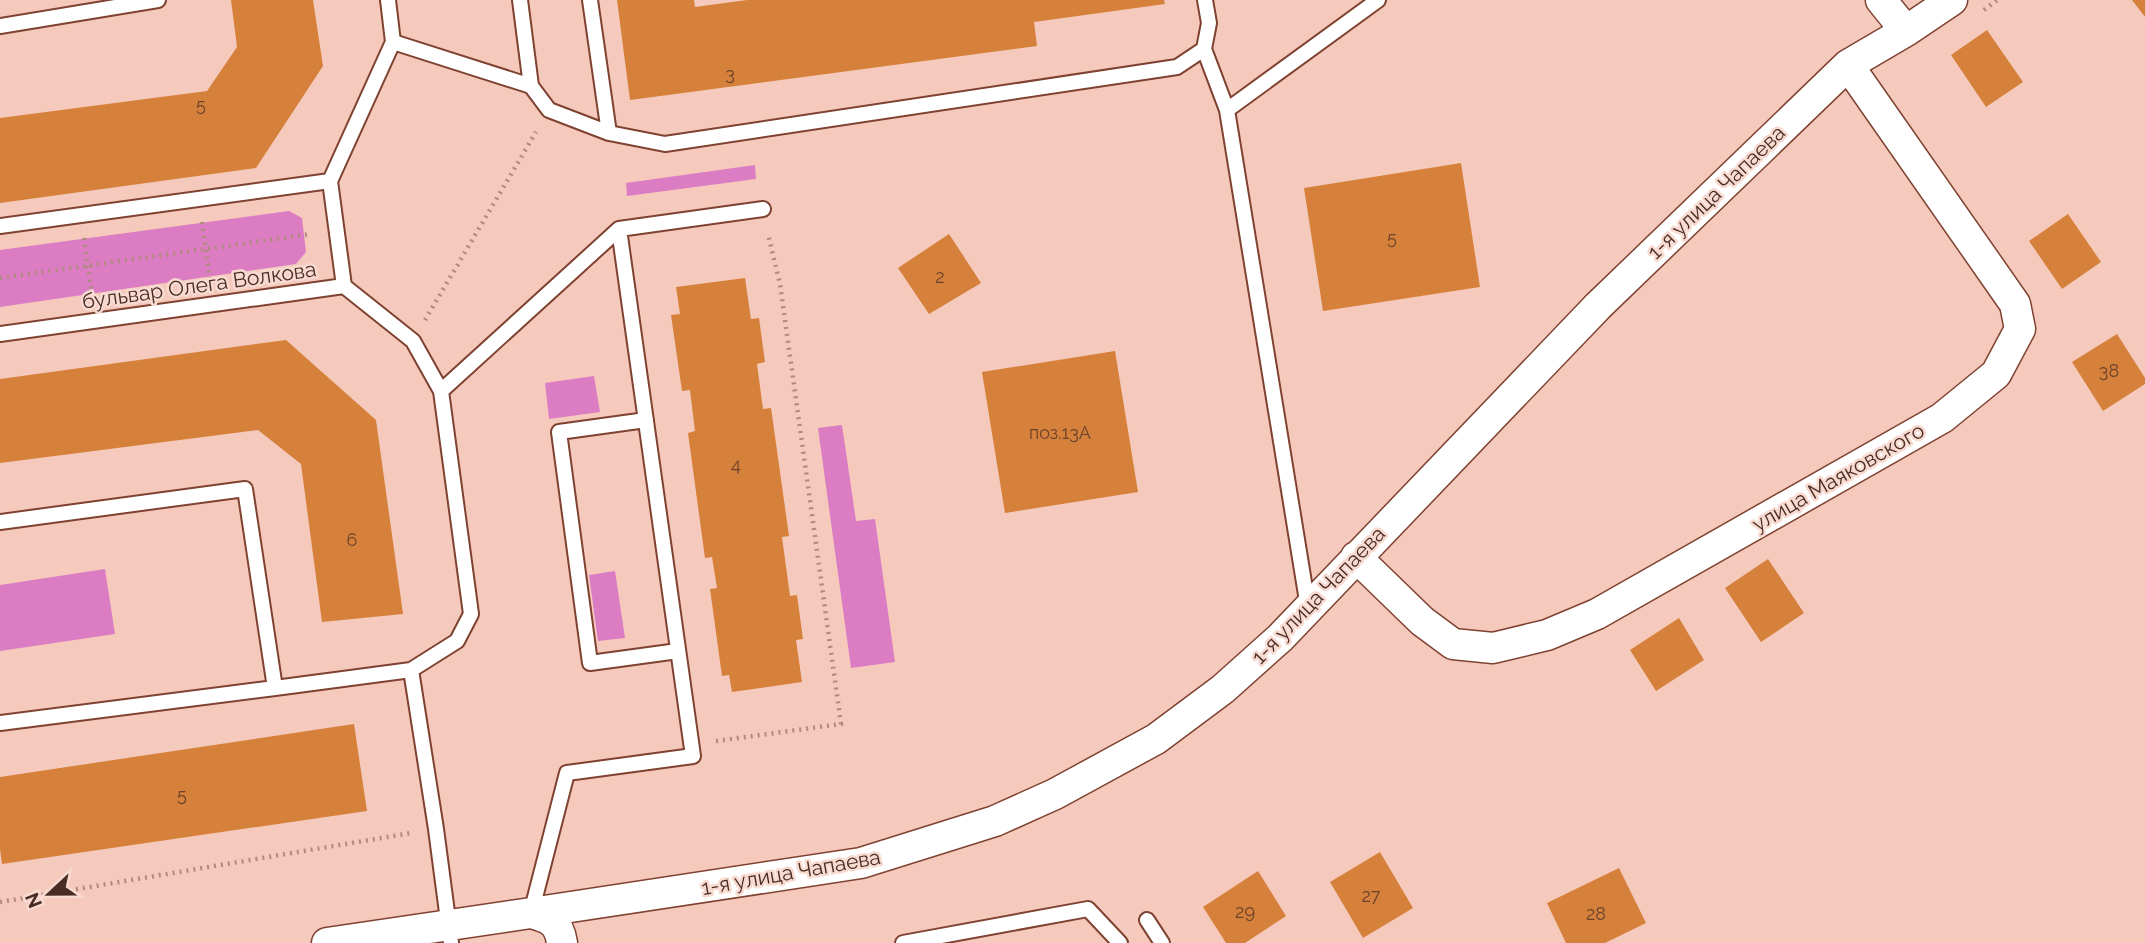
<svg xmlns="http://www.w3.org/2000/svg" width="2145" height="943" viewBox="0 0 2145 943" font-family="Raleway,sans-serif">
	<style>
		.green { fill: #dc7dc4 }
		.building { fill: #d6813b }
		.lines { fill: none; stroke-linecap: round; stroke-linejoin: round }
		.lane-casing { stroke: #7f4230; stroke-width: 18 }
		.street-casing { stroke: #7f4230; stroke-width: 33 }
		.path { stroke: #b08a7f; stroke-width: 4.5; stroke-dasharray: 2 5; stroke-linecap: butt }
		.lane { stroke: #fff; stroke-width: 14 }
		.street { stroke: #fff; stroke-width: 30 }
		.labels { text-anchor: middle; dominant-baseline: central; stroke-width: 5; stroke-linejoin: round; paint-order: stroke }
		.number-label { font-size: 18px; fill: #6c422a }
		.street-label { font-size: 21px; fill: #492d24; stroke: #f8dad1 }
	</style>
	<rect width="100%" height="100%" fill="#f5c9bc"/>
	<!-- green -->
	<path class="green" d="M755 165 756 179 627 196 626 183Z
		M289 211 302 218 306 252 296 264 0 307V250Z
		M594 376 600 412 549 419 545 383Z
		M842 425 856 521 875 519 895 662 851 668 818 428Z
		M105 569 115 634 0 651V585Z
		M615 571 625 638 598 641 589 575Z"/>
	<!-- building -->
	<path class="building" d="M231 0H313L323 66 256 168 0 203V118L207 91 237 47Z
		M617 0H694L695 7 747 0H1164L1165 4 1034 22 1037 46 630 100Z
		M2132 0H2145V17Z
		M1987 30 2023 82 1986 107 1951 55Z
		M1461 163 1480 287 1323 311 1304 188Z
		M2068 214 2101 262 2062 289 2029 241Z
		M949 234 981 283 929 314 898 268Z
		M745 278 751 319 759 318 765 362 757 364 763 409 771 408 789 536 782 537 790 596 797 595 803 639 796 640 802 682 732 692 729 675 722 676 710 589 717 588 712 557 705 558 688 433 695 431 690 390 682 391 671 315 680 314 676 287Z
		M2117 334 2145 378V384L2103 411 2072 362Z
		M286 340 376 420 403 614 322 622 301 464 258 430 0 463V379Z
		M1115 351 1138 492 1005 513 982 372Z
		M1768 559 1804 613 1761 642 1725 588Z
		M1679 618 1704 660 1656 691 1630 650Z
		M354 724 367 811 2 864 0 849V777Z
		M1380 852 1413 908 1363 938 1330 882Z
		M1619 868 1646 923 1605 943H1566L1547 903Z
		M1258 871 1286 916 1245 943H1226L1203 907Z"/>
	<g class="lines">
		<!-- lane casing -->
		<g class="lane-casing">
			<path id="lane" d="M520 0 531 86 549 110 609 133 665 144 1177 67 1204 49 1209 23 1205 0
				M590 0 609 133
				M0 26 158 0
				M393 42 531 86
				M1204 49 1227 110 1308 607
				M1227 110 1378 0
				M330 181 393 42 388 0
				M0 226 330 181 344 286
				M344 286 413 341 441 391 471 614 457 641 411 670 436 829 451 943
				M0 334 344 286
				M441 391 619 229 763 209
				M646 420 559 432 590 663 678 651
				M0 522 245 489 275 688 0 723
				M275 688 411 670
				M531 913 567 773 693 756 619 229
				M1147 920 1162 943
				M903 943 1088 909 1120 943"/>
		</g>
		<!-- street casing -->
		<g class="street-casing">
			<path id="street" d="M1881 0 1906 31
				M1356 557 1422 621 1453 644 1493 648 1547 635 1597 614 1942 418 1996 374 2020 329 2015 304 1848 65
				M531 913 861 863 995 821 1055 794 1156 739 1223 689 1280 638 1598 306 1848 65 1906 31 1952 0
				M327 943 531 913C550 918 559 922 562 943"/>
		</g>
		<!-- path -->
		<path class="path" d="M1984 10 1997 0
			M202 222 210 279
			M84 238 92 295
			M0 278 311 234
			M425 320 536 132
			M716 741 841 724 780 284 768 234
			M0 902 411 833"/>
		<!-- lane -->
		<use href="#lane" class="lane"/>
		<!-- street -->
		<use href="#street" class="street"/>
	</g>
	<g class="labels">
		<!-- number labels -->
		<g class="number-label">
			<text x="730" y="73">3</text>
			<text x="201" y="104">5</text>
			<text x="1392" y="237">5</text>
			<text x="940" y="276">2</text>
			<text x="2109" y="370">38</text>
			<text x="1060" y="432">поз.13А</text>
			<text x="736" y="464">4</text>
			<text x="352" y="539">6</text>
			<text x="182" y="794">5</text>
			<text x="1371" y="895">27</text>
			<text x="1245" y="911">29</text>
			<text x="1596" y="913">28</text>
		</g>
		<!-- street labels -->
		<g class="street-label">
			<text transform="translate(1716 192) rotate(-44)">1-я улица Чапаева</text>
			<text transform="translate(199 285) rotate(-8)">бульвар Олега Волкова</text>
			<text transform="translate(1838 477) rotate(-30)">улица Маяковского</text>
			<text transform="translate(1318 595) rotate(-46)">1-я улица Чапаева</text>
			<text transform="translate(791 872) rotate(-10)">1-я улица Чапаева</text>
		</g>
	</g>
	<!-- north arrow -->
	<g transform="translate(49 894) rotate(248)" stroke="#f8dad1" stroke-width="5" paint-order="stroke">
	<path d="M0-5L12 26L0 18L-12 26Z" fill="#492d24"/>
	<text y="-10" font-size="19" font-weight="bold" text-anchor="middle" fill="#492d24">N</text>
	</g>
</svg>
